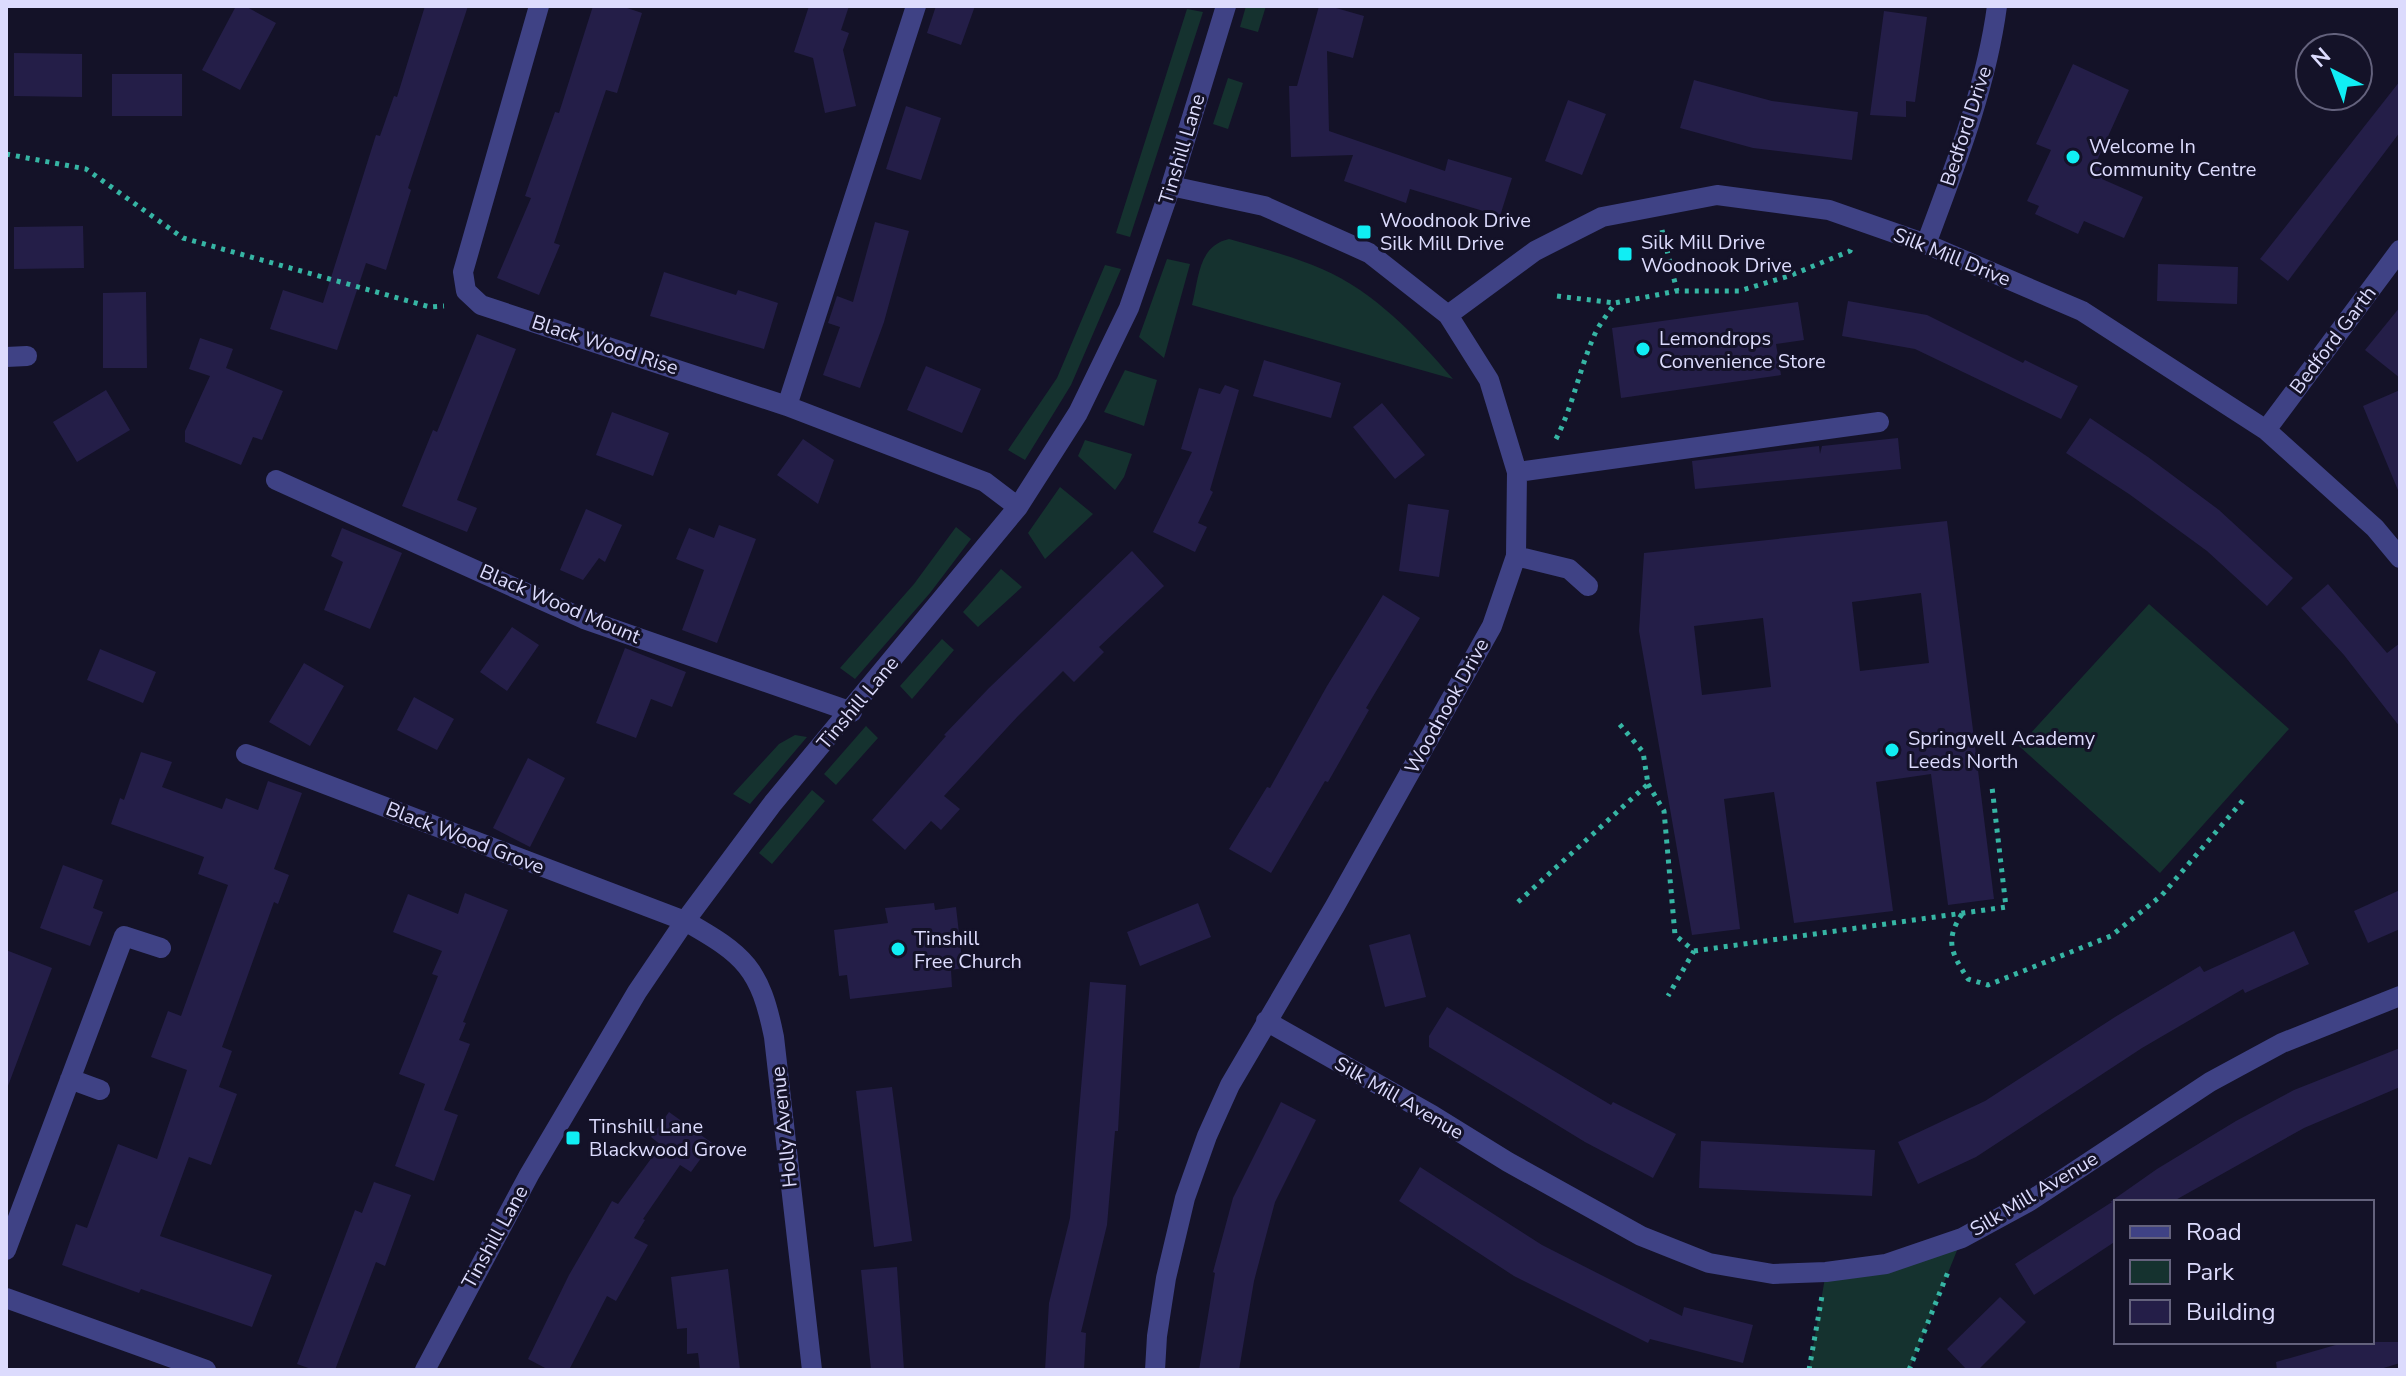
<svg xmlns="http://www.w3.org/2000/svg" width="2406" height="1376" viewBox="0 0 2406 1376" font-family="'Nunito Sans',sans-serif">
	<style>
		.green { fill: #15322f }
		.building { fill: #241e48; fill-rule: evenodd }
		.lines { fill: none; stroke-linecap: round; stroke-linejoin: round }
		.path { stroke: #36b5a4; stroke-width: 5; stroke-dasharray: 4 6; stroke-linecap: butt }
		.minor { stroke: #3f4285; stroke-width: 20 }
		.poi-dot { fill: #10eef4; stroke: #141228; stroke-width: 3 }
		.labels { text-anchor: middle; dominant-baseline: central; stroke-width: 6; stroke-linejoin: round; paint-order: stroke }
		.street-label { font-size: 20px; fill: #dcdbfd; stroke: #141228 }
		.poi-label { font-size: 20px; fill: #dcdbfd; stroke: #141228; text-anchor: start }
	</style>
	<rect width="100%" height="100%" fill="#141228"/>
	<!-- green -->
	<path class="green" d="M1246 6H1266L1258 32 1240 27Z
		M1187 9 1203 12 1130 237 1116 233Z
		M1228 78 1243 83 1228 129 1213 124Z
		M1229 239C1260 248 1292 256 1322 269 1375 292 1416 336 1453 379L1192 305C1199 278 1198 246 1229 239Z
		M1167 259 1190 264 1164 358 1139 337Z
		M1105 265 1121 269 1071 385 1025 460 1008 450 1057 378Z
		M1125 370 1157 380 1144 426 1104 412Z
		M1085 440 1132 454 1124 477 1115 490 1078 456Z
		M1060 487 1093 514 1045 559 1028 533Z
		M956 527 971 539 930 593 855 679 840 668 914 584Z
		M1001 569 1022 587 978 627 963 612Z
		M2149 604 2289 729 2160 873 2019 746Z
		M942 639 954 650 912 699 900 686Z
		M866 726 878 738 836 785 824 774Z
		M795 735 807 737 750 804 733 794 779 744Z
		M812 790 825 801 772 864 759 853Z
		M1962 1238 1909 1370H1809L1826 1272Z"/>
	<!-- building -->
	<path class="building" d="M236 6H245L276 23 240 90 202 70Z
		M425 6H468L408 188 411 190 386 270 366 263 337 350 270 329 283 290 323 303 376 135 380 136 394 96 397 97Z
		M593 6H621L642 13 617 93 606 90 554 243 560 245 539 295 497 278 531 198 525 196 555 112 559 113Z
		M809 6H849L841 30 849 33 843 50 856 106 825 113 813 58 794 52Z
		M936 6H975L961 45 927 33Z
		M1319 6H1329L1364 16 1353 58 1327 51 1329 131 1445 171 1448 159 1512 178 1500 216 1410 189 1406 203 1344 181 1353 155 1291 157 1289 86H1297Z
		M1884 11 1927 17 1915 102 1906 101V117L1870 115Z
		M14 53 82 54V97L14 96Z
		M2073 64 2129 90 2096 163 2107 168 2102 179 2143 197 2124 238 2084 221 2078 234 2035 214 2039 206 2027 201 2051 150 2036 144Z
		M112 74H182V116H112Z
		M1694 80 1772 101 1858 112 1852 160 1753 148 1680 128Z
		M2400 81V132L2288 281 2260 259Z
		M1568 100 1606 114 1582 175 1545 161Z
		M906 106 941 118 921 180 886 169Z
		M875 222 909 231 884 322 860 388 823 375 840 327 828 323 837 296 853 302Z
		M83 226 84 268 14 269V227Z
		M2158 264 2238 267 2237 304 2157 301Z
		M664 272 736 295 738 290 778 303 764 349 650 316Z
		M146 292 147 368H103V293Z
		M1848 301 1927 315 2023 363 2025 360 2078 386 2061 419 1915 349 1842 336Z
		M1798 302 1804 340 1776 344 1781 375 1621 398 1612 328Z
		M2400 307V378L2365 350Z
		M477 334 516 349 457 500 477 508 467 532 402 506 433 430 437 432Z
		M200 338 233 349 226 368 283 391 262 440 253 437 241 465 185 442V431L210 376 189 369Z
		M1264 360 1341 383 1331 418 1253 396Z
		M926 366 981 389 962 433 907 410Z
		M1225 385 1239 390 1210 490 1213 492 1198 523 1207 527 1195 552 1153 532 1192 452 1181 449 1199 388 1220 394Z
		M106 390 130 430 77 462 53 422Z
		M2400 390V495L2363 406Z
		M1382 403 1425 455 1395 479 1353 427Z
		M612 412 669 433 653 476 596 455Z
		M2090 418 2148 457 2219 510 2293 578 2267 606 2207 551 2129 494 2066 453Z
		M1898 438 1901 469 1695 489 1692 461 1819 446 1820 454 1822 446Z
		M803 439 834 460 818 504 777 475Z
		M1408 504 1449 510 1439 577 1399 571Z
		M586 509 622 525 605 562 599 558 583 580 560 570Z
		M1947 521 1994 899 1948 905 1931 774 1876 782 1893 911 1794 923 1774 792 1724 799 1740 929 1692 935 1639 631 1644 553ZM1921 593 1929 663 1860 671 1852 602ZM1763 618 1771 687 1702 695 1694 626Z
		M719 525 756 539 717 643 682 630 704 570 676 559 689 528 714 538Z
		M342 528 402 553 370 629 324 610 343 562 331 556Z
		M1132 551 1164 586 1099 647 1104 652 1074 682 1063 671 1018 716 944 796 960 809 941 830 931 821 905 850 872 820 946 736 944 735 989 688Z
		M2328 584 2387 653 2400 643V727L2344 655 2301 608Z
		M1383 595 1420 618 1366 708 1369 710 1328 782 1325 781 1271 873 1229 849 1267 787 1270 788 1327 686Z
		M512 627 539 645 507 691 480 672Z
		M625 648 686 672 672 707 651 699 636 738 596 723Z
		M100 649 156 672 143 703 87 680Z
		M304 663 344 686 310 746 269 722Z
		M414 697 454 719 437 750 397 730Z
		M141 752 172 762 162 787 222 809 226 798 258 810 268 781 302 793 274 869 289 875 278 904 274 902 222 1047 232 1051 219 1087 237 1094 211 1165 189 1157 160 1236 272 1275 252 1327 141 1289 139 1293 62 1265 76 1224 87 1228 118 1144 157 1159 187 1070 151 1057 168 1011 181 1016 228 885 198 874 204 857 111 824 120 798 124 800Z
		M528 758 565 778 530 847 493 828Z
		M63 865 103 880 93 908 103 912 90 946 40 928Z
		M2400 890V929L2368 943 2354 911Z
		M465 893 508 910 463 1022 466 1023 459 1040 470 1044 444 1110 458 1115 434 1181 395 1166 425 1084 399 1074 438 976 432 974 442 951 393 932 408 894 458 914Z
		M934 903 935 910 956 907 963 968 951 970 952 987 850 999 847 975 839 976 834 930 888 923 885 908Z
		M1198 903 1211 937 1140 966 1127 932Z
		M2294 931 2309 964 2245 993 2243 989 2142 1048 1976 1157 1918 1184 1898 1142 1985 1101 2115 1017 2200 966 2204 972Z
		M1410 934 1426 997 1385 1007 1369 945Z
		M6 950 52 968 8 1086H6Z
		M1090 982 1126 985 1118 1131H1115L1107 1225 1081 1332 1086 1333 1084 1370H1045L1049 1303 1070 1218Z
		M1447 1007 1611 1105 1613 1102 1676 1134 1653 1178 1585 1142 1429 1047V1036Z
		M2400 1048V1087L2304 1128 2172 1202H2116V1241L2034 1295 2015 1264 2112 1202H2110L2157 1169 2236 1121 2294 1090Z
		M892 1087 912 1241 874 1247 856 1091Z
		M1281 1102 1316 1120 1275 1202 1254 1281 1239 1370H1199L1215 1273 1213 1272 1233 1198Z
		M669 1112 712 1143 691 1172 680 1165 643 1219 645 1220 634 1238 648 1245 616 1301 607 1296 569 1370H549L528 1359 569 1275 612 1201 618 1204 661 1145 651 1137Z
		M1701 1141 1875 1150 1872 1196 1699 1188Z
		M1420 1167 1542 1245 1682 1316 1684 1307 1753 1325 1743 1363 1650 1339 1648 1343 1514 1276 1399 1201Z
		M374 1182 411 1195 385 1266 376 1262 335 1370H314L297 1364 355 1210 362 1213Z
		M897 1267 904 1370H871L861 1270Z
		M728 1269 740 1370H700L698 1353 687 1354V1328L677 1329 671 1277Z
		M2000 1297 2026 1322 1978 1370H1967L1947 1349Z
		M2346 1342H2400V1363L2377 1370H2277L2276 1362Z"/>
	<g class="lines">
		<!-- path -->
		<path class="path" d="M6 154 86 169 183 238 430 307 444 306
			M1662 230 1677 291
			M1557 296 1615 303
			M1556 439C1573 406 1579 370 1594 336 1599 324 1608 314 1615 303L1677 291H1739L1789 276 1850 251 1852 246
			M1648 784 1664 811 1675 935 1694 951 1668 996
			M1518 902 1648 784 1643 752 1616 720
			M1962 914C1944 941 1952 954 1968 979L1988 985 2111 936 2162 895 2245 798
			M1694 951 2006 907 1992 787
			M1809 1370 1822 1296
			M1909 1370 1948 1272"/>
		<!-- minor -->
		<path class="minor" d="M539 6 463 272 466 291 481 305 787 406 985 482 1018 507
			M1926 244C1955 166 1986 89 1997 6
			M1448 315 1535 251 1602 217 1717 195 1829 210 1926 244 2082 311 2266 430 2375 528 2400 558
			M6 357 27 356
			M787 406 916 6
			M2266 430 2400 250
			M1517 472 1879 422
			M276 480 584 619 852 712
			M1516 556 1569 569 1588 586
			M246 754 685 921C745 955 760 968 774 1037L812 1370
			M1266 1021 1432 1115 1508 1162 1641 1236 1709 1263 1773 1274 1826 1272 1886 1264 1962 1238 2030 1201 2210 1082 2282 1043 2400 996
			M70 1079 100 1090
			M6 1250 124 936 161 948
			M6 1298 206 1370
			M425 1370 529 1175 637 992 685 921 773 803 1018 507 1078 413 1129 308 1171 186 1226 6
			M1155 1370 1157 1336 1166 1278 1185 1198 1207 1136 1230 1085 1335 906 1492 626 1516 556 1517 472 1489 380 1448 315 1369 253 1264 206 1171 186"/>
	</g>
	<!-- markers -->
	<g class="poi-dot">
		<circle cx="2073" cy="157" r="8"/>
		<rect x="1356" y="224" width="16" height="16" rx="4"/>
		<rect x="1617" y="246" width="16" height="16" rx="4"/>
		<circle cx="1643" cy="349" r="8"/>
		<circle cx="1892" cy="750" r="8"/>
		<circle cx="898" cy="949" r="8"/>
		<rect x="565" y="1130" width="16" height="16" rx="4"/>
	</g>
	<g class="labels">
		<!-- street labels -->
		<g class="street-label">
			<text transform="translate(1966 126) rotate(-72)">Bedford Drive</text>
			<text transform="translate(1182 149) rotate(-73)">Tinshill Lane</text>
			<text transform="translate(1952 257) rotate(22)">Silk Mill Drive</text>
			<text transform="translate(2333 340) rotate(-53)">Bedford Garth</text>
			<text transform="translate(605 345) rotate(18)">Black Wood Rise</text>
			<text transform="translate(560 604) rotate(23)">Black Wood Mount</text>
			<text transform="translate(858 703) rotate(-50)">Tinshill Lane</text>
			<text transform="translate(1447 706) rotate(-61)">Woodnook Drive</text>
			<text transform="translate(465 838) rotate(21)">Black Wood Grove</text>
			<text transform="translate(1399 1098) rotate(30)">Silk Mill Avenue</text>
			<text transform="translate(784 1127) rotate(-96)">Holly Avenue</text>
			<text transform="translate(2034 1194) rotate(-31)">Silk Mill Avenue</text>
			<text transform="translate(495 1237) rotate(-61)">Tinshill Lane</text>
		</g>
		<!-- poi labels -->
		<g class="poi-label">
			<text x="2089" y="146">Welcome In<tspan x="2089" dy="23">Community Centre</tspan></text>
			<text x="1380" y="220">Woodnook Drive<tspan x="1380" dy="23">Silk Mill Drive</tspan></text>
			<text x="1641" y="242">Silk Mill Drive<tspan x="1641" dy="23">Woodnook Drive</tspan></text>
			<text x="1659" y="338">Lemondrops<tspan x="1659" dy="23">Convenience Store</tspan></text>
			<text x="1908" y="738">Springwell Academy<tspan x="1908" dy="23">Leeds North</tspan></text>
			<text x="914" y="938">Tinshill<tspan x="914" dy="23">Free Church</tspan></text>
			<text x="589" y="1126">Tinshill Lane<tspan x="589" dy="23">Blackwood Grove</tspan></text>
		</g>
	</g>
	<!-- border -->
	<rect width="2406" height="1376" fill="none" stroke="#dcdbfd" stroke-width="16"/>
	<!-- legend -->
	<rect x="2114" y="1200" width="260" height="144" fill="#141228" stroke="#64627d" stroke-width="2"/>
	<rect x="2130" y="1226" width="40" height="12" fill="#3f4285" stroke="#64627d" stroke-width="2"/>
	<text x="2186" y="1240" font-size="24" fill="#dcdbfd">Road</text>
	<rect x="2130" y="1260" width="40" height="24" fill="#15322f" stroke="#64627d" stroke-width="2"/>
	<text x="2186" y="1280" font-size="24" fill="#dcdbfd">Park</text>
	<rect x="2130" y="1300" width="40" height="24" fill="#241e48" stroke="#64627d" stroke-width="2"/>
	<text x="2186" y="1320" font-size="24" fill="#dcdbfd">Building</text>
	<!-- north arrow -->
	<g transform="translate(2334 72) rotate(318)"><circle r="38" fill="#141228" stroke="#64627d" stroke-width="2"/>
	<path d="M0-6L14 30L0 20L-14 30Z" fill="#10eef4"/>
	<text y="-12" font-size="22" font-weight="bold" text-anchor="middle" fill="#dcdbfd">N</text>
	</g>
</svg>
